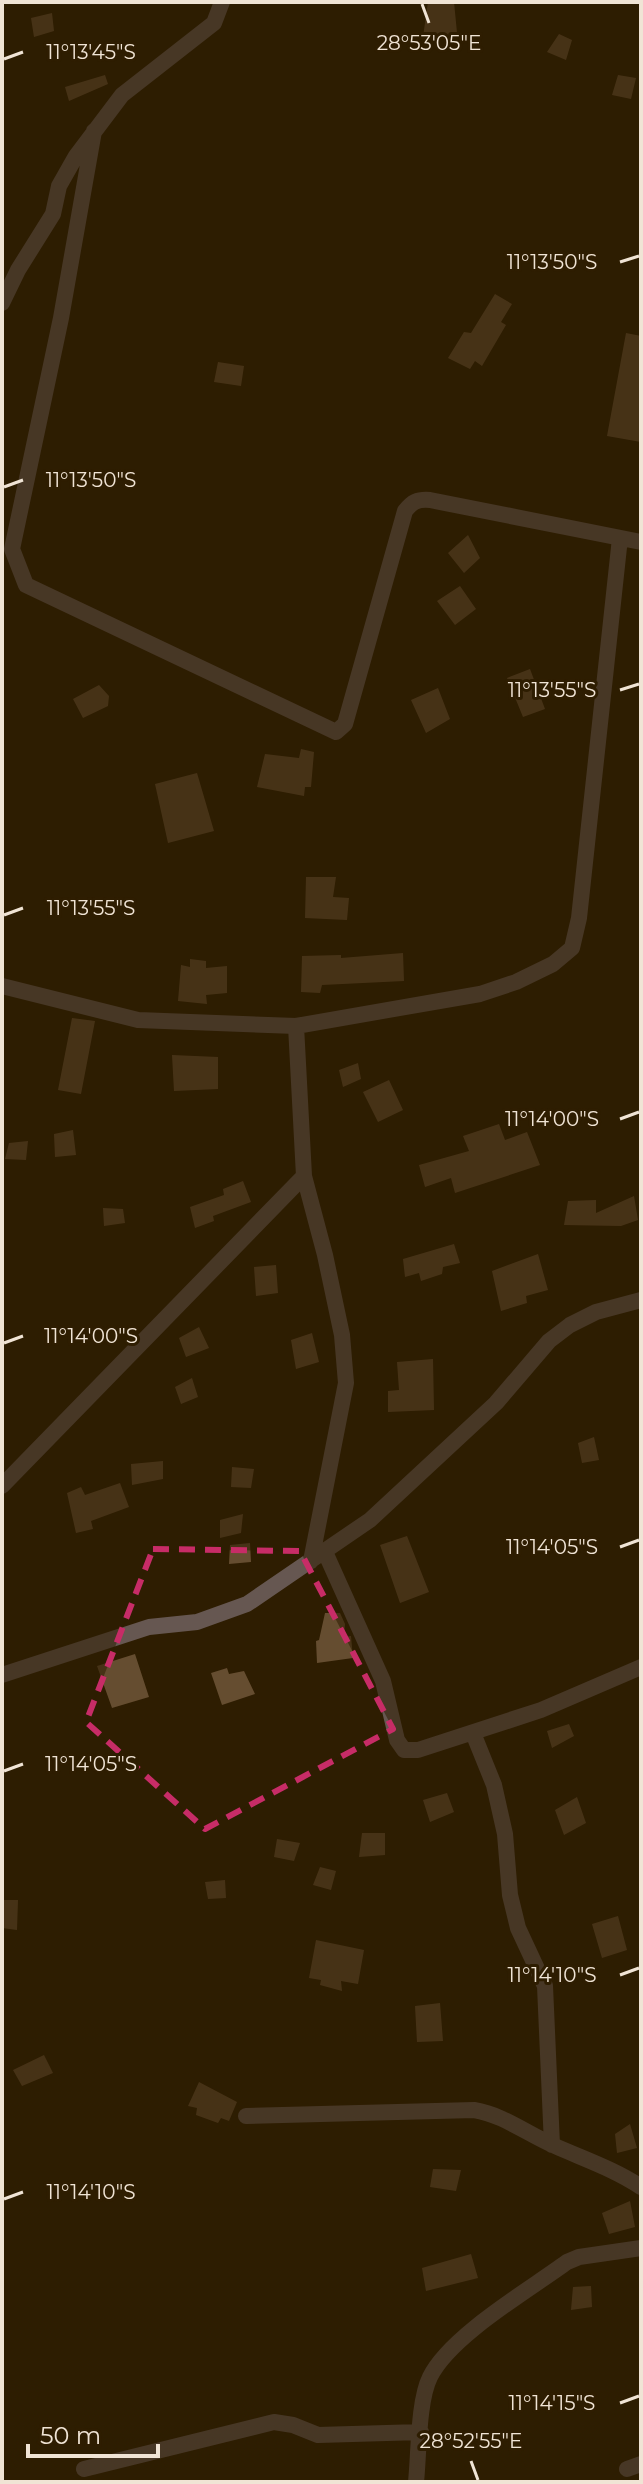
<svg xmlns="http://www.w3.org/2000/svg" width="643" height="2484" viewBox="0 0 643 2484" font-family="Montserrat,sans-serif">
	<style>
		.building { fill: #654d30 }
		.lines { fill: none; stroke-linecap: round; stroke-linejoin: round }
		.minor { stroke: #665751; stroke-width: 16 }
		.marked { fill: none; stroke: #c72c67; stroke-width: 6; stroke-dasharray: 16 10; stroke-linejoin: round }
		.ticks { fill: none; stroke: #f0e4d5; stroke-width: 3 }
		.ticks-label { font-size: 20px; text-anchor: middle; fill: #f0e4d5; stroke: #2e1d01; stroke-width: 6; stroke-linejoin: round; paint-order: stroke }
	</style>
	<rect width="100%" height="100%" fill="#2e1d01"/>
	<!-- building -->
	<path class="building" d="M428 2H454L458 43 448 39 423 37Z
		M52 13 54 31 34 37 31 18Z
		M559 34 572 40 566 60 547 52Z
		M105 75 108 84 69 101 65 87Z
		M618 75 636 78 631 99 612 95Z
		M495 294 512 304 501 322 506 325 482 366 475 361 470 369 448 358 464 332 471 333Z
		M626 333 641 336V442L607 436Z
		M218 362 244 366 241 386 214 382Z
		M468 535 480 558 464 573 448 553Z
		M460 586 476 609 455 625 437 601Z
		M530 669 545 709 523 717 507 678Z
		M99 685 109 696 108 706 83 718 73 699Z
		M438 688 450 719 426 733 411 700Z
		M301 749 314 752 311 787H305L304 796 257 787 265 754 299 758Z
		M197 773 214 831 168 843 155 784Z
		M306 877H336L333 897 349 898 347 920 305 918Z
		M403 953 404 981 322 985 320 993 301 992 302 956 341 955V958Z
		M190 959 206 961V968L227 966V993L206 995 207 1004 178 1001 181 965 190 967Z
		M72 1018 95 1021 81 1094 58 1090Z
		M172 1055 218 1057V1089L174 1091Z
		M358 1063 361 1079 343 1087 339 1070Z
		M389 1080 403 1110 378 1122 363 1092Z
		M499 1124 505 1140 527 1132 540 1165 455 1193 451 1178 425 1187 419 1165 469 1151 463 1136Z
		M73 1130 76 1155 55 1157 54 1134Z
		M28 1141 26 1160 5 1159 9 1143Z
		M243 1181 251 1202 213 1216 214 1221 195 1228 190 1207 224 1195 223 1189Z
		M634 1196 638 1220 621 1226 564 1225 568 1201 596 1200V1213Z
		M103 1208 123 1209 125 1223 104 1226Z
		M454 1244 460 1263 443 1267 442 1274 421 1281 419 1273 405 1277 403 1259Z
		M538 1254 548 1290 526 1296 527 1303 501 1311 492 1271Z
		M276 1265 278 1293 256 1296 254 1267Z
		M199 1327 209 1348 186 1357 179 1338Z
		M312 1333 319 1362 296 1369 291 1340Z
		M433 1359 434 1410 388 1412V1391L399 1390 397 1362Z
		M192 1378 198 1397 181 1404 175 1387Z
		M594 1437 599 1460 582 1463 578 1443Z
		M163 1461V1479L132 1485 131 1464Z
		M232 1467 254 1469 251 1488 231 1487Z
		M120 1483 129 1507 91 1521 93 1529 76 1533 67 1493 81 1487 85 1495Z
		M243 1514 241 1533 220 1538V1520Z
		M407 1536 429 1592 400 1603 380 1545Z
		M250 1543 251 1562 229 1564 230 1545Z
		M325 1613H340L345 1624 344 1637 351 1636 353 1658 317 1663 316 1641 319 1640Z
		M135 1654 149 1697 112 1708 97 1666Z
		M227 1668 229 1674 244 1671 255 1694 222 1705 211 1673Z
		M569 1724 574 1736 552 1748 547 1731Z
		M447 1793 454 1812 430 1822 423 1800Z
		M577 1797 586 1823 564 1835 555 1810Z
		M362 1833H385V1855L359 1857Z
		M277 1839 300 1843 294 1861 274 1857Z
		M320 1867 336 1871 331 1890 313 1885Z
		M225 1880 226 1898 208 1899 205 1882Z
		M2 1900H18L17 1930 2 1928Z
		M618 1916 627 1950 602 1958 592 1924Z
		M316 1940 364 1950 358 1984 341 1981 342 1991 320 1985 321 1980 309 1978Z
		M440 2003 443 2041 417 2042 415 2006Z
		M44 2055 53 2073 22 2086 13 2070Z
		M199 2082 237 2102 229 2121 221 2118 218 2123 196 2115 197 2108 188 2106Z
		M630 2124 637 2148 617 2153 615 2134Z
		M433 2169 461 2170 456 2191 430 2187Z
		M630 2201 635 2227 609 2234 602 2213Z
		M471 2254 478 2278 426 2291 422 2268Z
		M591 2286 592 2307 571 2310 573 2287Z"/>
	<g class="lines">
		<!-- minor -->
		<path class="minor" d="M94 131 61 318 12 549 26 585 336 732 345 724 405 511C412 502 417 499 430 500L641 542
			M2 303 18 270 53 214 59 186 76 156 122 95 214 23 222 2
			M2 986 138 1020 296 1026 480 994 516 982 553 964 572 948 579 918 620 538
			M296 1026 304 1176 325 1255 342 1335 346 1383 311 1561
			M2 1486 304 1176
			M325 1552 383 1681 397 1740 404 1750H418L541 1710 641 1667
			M2 1675 149 1627 197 1622 247 1604 370 1520 496 1403 549 1341 570 1325 596 1312 641 1300
			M473 1733 494 1785 505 1834 510 1895 518 1928 545 1986 552 2145
			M246 2116 474 2110C504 2115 527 2134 555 2146 584 2159 614 2169 641 2187
			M84 2469 274 2422 293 2425 318 2435 421 2432
			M627 2469 641 2464
			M416 2482C419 2454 418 2401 430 2377 450 2336 529 2290 567 2262L579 2257 641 2248"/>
	</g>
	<!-- marked area -->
	<path d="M0 0H643V2484H0ZM153 1549 300 1551 393 1729 205 1829 86 1722Z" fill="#2e1d01" fill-opacity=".55" fill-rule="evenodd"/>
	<path class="marked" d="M153 1549 300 1551 393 1729 205 1829 86 1722Z"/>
	<!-- ticks -->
	<path class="ticks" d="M422 4 429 23M4 59 23 52M620 262 639 256M4 487 23 480M620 690 639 684M4 915 23 908M620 1119 639 1112M4 1343 23 1336M620 1547 639 1540M4 1771 23 1764M620 1975 639 1968M4 2199 23 2192M620 2403 639 2396M471 2461 478 2480"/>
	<g class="ticks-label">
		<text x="429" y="50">28°53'05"E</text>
		<text x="91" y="59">11°13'45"S</text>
		<text x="552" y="269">11°13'50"S</text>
		<text x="91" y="487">11°13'50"S</text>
		<text x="552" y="697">11°13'55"S</text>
		<text x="91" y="915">11°13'55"S</text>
		<text x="552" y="1126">11°14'00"S</text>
		<text x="91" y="1343">11°14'00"S</text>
		<text x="552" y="1554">11°14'05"S</text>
		<text x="91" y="1771">11°14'05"S</text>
		<text x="552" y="1982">11°14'10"S</text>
		<text x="91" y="2199">11°14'10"S</text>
		<text x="552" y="2410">11°14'15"S</text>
		<text x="471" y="2448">28°52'55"E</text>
	</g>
	<!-- border -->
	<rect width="643" height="2484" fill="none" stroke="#f0e4d5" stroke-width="8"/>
	<!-- scale -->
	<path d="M28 2444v12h130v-12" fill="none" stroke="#f0e4d5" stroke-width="4"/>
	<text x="40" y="2444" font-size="24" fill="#f0e4d5" stroke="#2e1d01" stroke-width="6" paint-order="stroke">50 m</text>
</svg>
